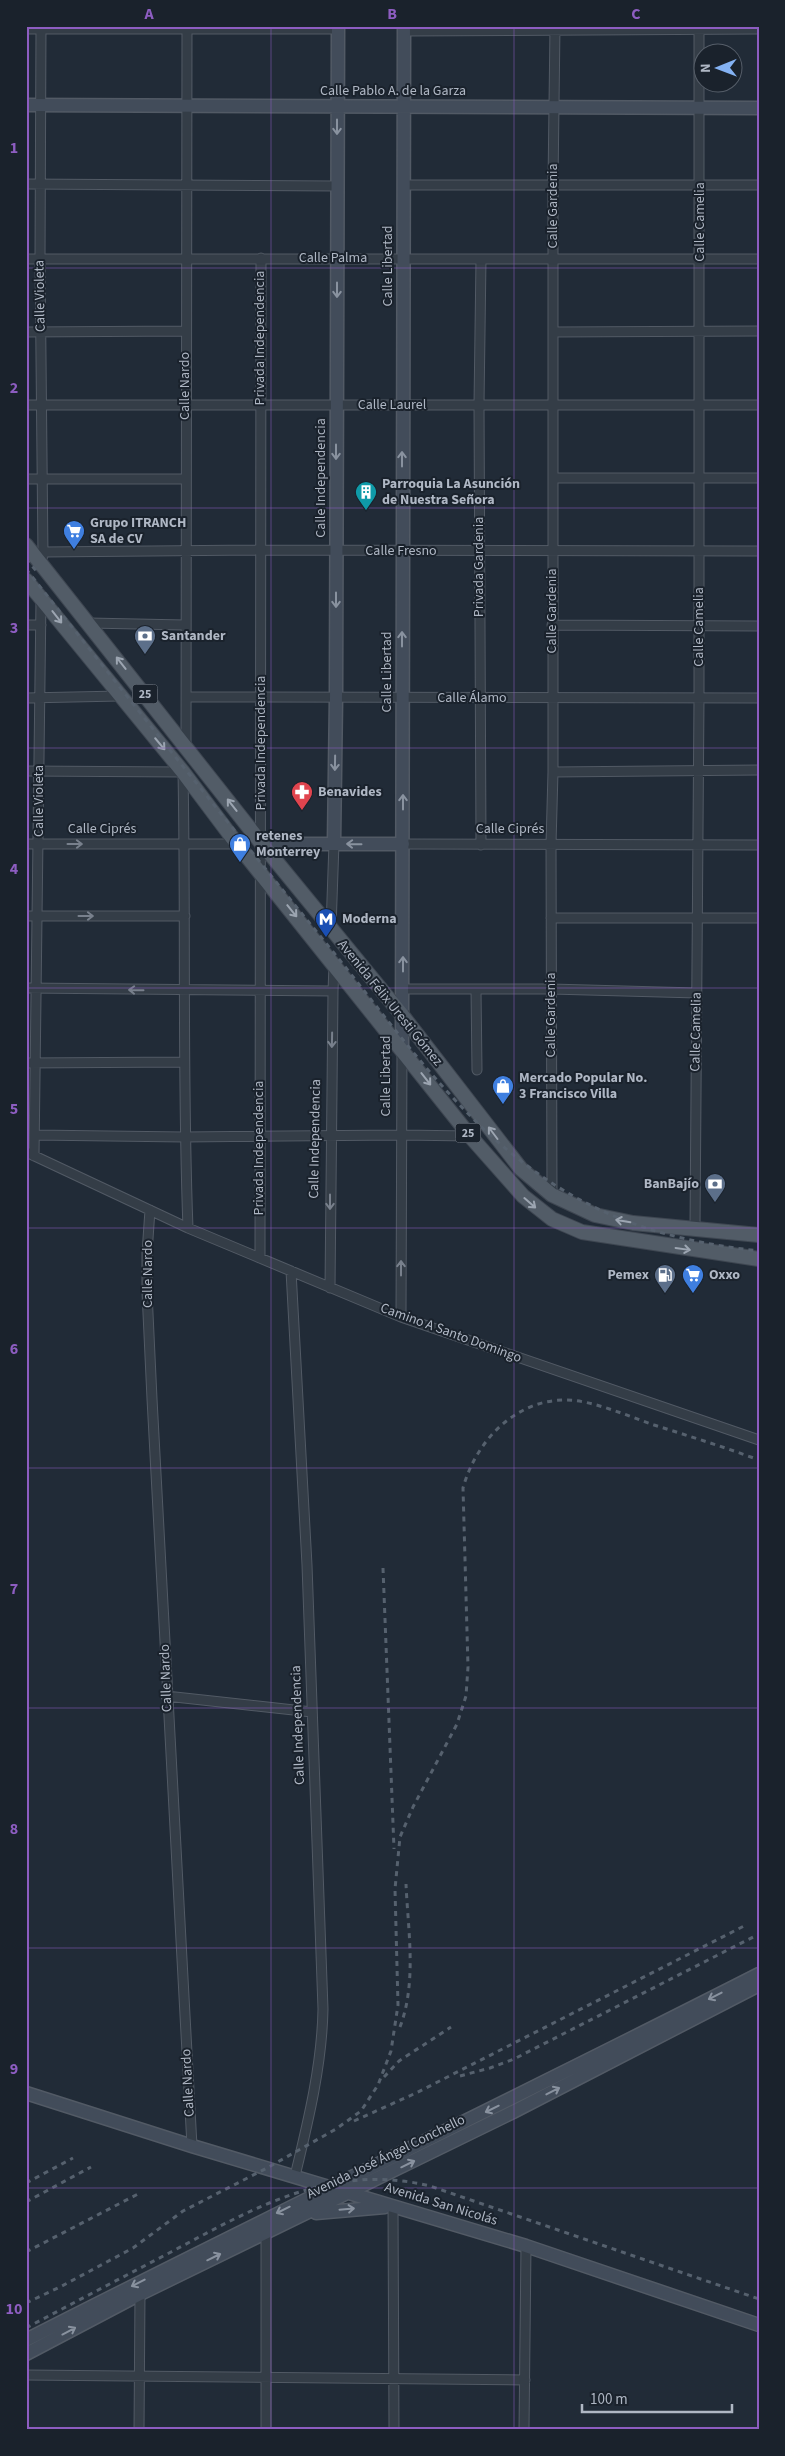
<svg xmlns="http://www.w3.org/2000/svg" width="785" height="2456" viewBox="0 0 785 2456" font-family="'Source Sans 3',sans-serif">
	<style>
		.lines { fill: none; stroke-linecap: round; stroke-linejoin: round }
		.street-casing { stroke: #525a65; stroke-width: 11 }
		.secondary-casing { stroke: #525a65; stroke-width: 15 }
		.primary-casing { stroke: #3e4651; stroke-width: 16 }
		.street { stroke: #343d47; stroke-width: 9 }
		.secondary { stroke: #424c5a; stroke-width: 12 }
		.primary { stroke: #525c67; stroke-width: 14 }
		.rail { stroke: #56616e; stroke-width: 3; stroke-dasharray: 5 5; stroke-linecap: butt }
		.oneway { stroke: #89929f }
		.oneway2 { stroke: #9ca5b1 }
		.oneway3 { stroke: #78808c }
		.grid { fill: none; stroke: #8d5dc1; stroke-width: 1; stroke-opacity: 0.55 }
		.labels { text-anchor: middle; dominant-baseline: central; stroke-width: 4; stroke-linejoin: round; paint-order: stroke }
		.shield { fill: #1a222c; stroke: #828a96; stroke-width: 1 }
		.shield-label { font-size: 12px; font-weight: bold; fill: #afb7c4 }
		.street-label { font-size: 14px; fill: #afb7c4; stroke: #1a222c }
		.poi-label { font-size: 14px; font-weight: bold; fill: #afb7c4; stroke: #1a222c; text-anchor: start }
		.neatline { fill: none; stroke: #8d5dc1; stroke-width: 2 }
		.grid-label { font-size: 16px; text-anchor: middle; font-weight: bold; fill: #8d5dc1 }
	</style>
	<rect width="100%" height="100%" fill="#212b37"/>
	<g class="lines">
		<!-- street casing -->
		<g class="street-casing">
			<path id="street" d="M41 26 40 259 43 556
				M26 29H338
				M404 31 759 29
				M26 184 337 186
				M403 185H759
				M26 259H759
				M26 332 186 331
				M553 332 759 331
				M26 405H759
				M553 478H759
				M26 479H186
				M43 552 261 550 759 551
				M89 623 185 625
				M26 625H41
				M552 625 759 626
				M186 697 759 698
				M26 698 120 696
				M186 746 187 26
				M26 771 183 772C186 924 182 1076 188 1228
				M553 772 759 770
				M26 844H237
				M403 844 759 845
				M481 845 479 404 481 259
				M26 916H185
				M551 918H759
				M331 928 334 843
				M26 988 333 991 334 965
				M403 989H551L697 993
				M476 990 477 1070
				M26 1063 184 1062
				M35 1135 184 1137 401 1135 470 1136
				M26 1152 188 1228 401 1317 759 1440
				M34 1156 41 599
				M552 1195 551 844 553 772V184L555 26
				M150 1210 147 1253V1292C160 1577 176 1862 192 2146
				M695 1228 699 698V26
				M260 1258 261 258
				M291 1271 307 1565 323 2009C322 2065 308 2122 295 2176
				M330 1288 333 991
				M401 1317 402 1050
				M166 1696 312 1712
				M393 2206 394 2430
				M26 2375 525 2380
				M139 2430 140 2294
				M266 2430V2231
				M524 2430 526 2246"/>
		</g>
		<!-- secondary casing -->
		<g class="secondary-casing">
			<path id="secondary" d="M26 105 759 108
				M334 843 336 698 338 26
				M262 844H403
				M402 1048 404 26
				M26 2093 192 2146 526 2246 759 2325
				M316 2213 385 2207
				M26 2340C269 2216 516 2098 759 1974
				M26 2354 140 2294 513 2112 759 1985"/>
		</g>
		<!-- primary casing -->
		<g class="primary-casing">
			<path id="primary" d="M26 545 262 844 402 1015 521 1169 552 1195 595 1215 633 1223 759 1235
				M26 580 183 772 237 844 470 1136 523 1196 552 1219 582 1232 759 1259"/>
		</g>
		<!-- street -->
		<use href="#street" class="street"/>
		<!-- secondary -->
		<use href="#secondary" class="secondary"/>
		<!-- primary -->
		<use href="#primary" class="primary"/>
		<!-- rail -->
		<path class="rail" d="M26 559 38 573
			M26 569C128 698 230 826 334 953 402 1037 465 1129 558 1187 620 1226 687 1243 759 1251
			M383 1568 394 1849
			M400 2027C417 1982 408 1931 406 1884
			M460 2076 490 2068 514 2059 759 1934
			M384 2077 399 2061 451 2027
			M354 2121 416 2093 744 1926
			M26 2183 73 2158
			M26 2202 91 2167
			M26 2252 138 2194
			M26 2303 60 2287 133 2248 183 2211 267 2168 336 2129 361 2111 378 2085 391 2051 398 2005 395 1889 400 1837 413 1807 457 1724 466 1696 468 1667 463 1488C478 1434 526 1390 584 1402 608 1407 631 1417 654 1425 689 1436 724 1447 759 1460
			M26 2328C75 2302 123 2277 171 2252 254 2208 332 2162 430 2186L759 2299"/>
	</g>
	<!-- one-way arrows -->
	<defs><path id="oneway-shaft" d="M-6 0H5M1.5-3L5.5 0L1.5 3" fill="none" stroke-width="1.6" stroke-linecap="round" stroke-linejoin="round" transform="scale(1.25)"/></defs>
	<g class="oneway">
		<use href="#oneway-shaft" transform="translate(337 127) rotate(90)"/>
		<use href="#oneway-shaft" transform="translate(337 290) rotate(90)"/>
		<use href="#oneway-shaft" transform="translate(336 452) rotate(90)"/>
		<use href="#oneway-shaft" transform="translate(402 459) rotate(-90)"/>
		<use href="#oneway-shaft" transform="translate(336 600) rotate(90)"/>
		<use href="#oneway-shaft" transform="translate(402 639) rotate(-90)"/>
		<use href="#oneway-shaft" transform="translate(335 763) rotate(91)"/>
		<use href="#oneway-shaft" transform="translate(403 802) rotate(-90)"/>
		<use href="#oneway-shaft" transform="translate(354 844) rotate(-179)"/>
		<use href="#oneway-shaft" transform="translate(403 964) rotate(-90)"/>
		<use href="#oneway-shaft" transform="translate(715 1996) rotate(153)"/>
		<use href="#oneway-shaft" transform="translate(553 2091) rotate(-27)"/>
		<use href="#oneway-shaft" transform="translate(492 2109) rotate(154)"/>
		<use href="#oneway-shaft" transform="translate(408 2164) rotate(-26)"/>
		<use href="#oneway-shaft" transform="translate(347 2209) rotate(-5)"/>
		<use href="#oneway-shaft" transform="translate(283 2210) rotate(154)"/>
		<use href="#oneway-shaft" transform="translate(214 2257) rotate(-26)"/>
		<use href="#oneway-shaft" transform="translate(138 2283) rotate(153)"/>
		<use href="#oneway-shaft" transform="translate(69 2331) rotate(-28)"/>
	</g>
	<g class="oneway2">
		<use href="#oneway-shaft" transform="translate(57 617) rotate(52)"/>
		<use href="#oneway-shaft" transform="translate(121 663) rotate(-128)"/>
		<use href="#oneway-shaft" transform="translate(160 744) rotate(50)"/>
		<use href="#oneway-shaft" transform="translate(232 805) rotate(-128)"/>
		<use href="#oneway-shaft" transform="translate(292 911) rotate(51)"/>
		<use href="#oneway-shaft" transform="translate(426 1079) rotate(52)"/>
		<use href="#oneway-shaft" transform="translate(493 1133) rotate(-127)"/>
		<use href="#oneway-shaft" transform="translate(530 1203) rotate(41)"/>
		<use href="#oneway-shaft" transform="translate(623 1221) rotate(-171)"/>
		<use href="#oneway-shaft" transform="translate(683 1249) rotate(8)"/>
	</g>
	<g class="oneway3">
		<use href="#oneway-shaft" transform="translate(75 844)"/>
		<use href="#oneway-shaft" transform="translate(86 916)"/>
		<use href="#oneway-shaft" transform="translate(136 990) rotate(-179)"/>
		<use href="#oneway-shaft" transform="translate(332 1040) rotate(91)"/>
		<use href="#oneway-shaft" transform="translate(330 1202) rotate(90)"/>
		<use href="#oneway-shaft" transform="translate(401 1268) rotate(-90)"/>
	</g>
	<!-- grid -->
	<path class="grid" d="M271 26V2430M514 26V2430M26 268H759M26 508H759M26 748H759M26 988H759M26 1228H759M26 1468H759M26 1708H759M26 1948H759M26 2188H759"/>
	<!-- icons -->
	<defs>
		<g id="building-pin" transform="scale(1.125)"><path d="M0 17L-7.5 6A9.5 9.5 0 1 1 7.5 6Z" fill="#0f9aa8" stroke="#1a222c"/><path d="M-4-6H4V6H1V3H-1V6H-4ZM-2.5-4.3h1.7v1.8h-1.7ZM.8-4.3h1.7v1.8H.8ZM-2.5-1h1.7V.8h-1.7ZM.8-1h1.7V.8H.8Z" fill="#fff"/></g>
		<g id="supermarket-pin" transform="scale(1.125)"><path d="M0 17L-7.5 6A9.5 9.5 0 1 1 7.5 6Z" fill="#3f7fe0" stroke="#1a222c"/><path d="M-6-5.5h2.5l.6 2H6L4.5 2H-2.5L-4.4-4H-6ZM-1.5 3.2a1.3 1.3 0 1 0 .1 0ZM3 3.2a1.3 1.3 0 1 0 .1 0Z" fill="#fff"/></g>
		<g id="bank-pin" transform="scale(1.125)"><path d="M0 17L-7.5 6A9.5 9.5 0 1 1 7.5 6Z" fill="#5c6f8a" stroke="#1a222c"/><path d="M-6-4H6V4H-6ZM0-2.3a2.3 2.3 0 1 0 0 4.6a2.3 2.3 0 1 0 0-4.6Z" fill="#fff"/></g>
		<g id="pharmacy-pin" transform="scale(1.125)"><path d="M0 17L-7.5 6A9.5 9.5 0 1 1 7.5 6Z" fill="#e0444e" stroke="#1a222c"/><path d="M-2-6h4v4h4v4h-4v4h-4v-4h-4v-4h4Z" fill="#fff"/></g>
		<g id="shop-pin" transform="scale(1.125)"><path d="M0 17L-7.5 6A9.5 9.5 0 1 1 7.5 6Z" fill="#3f7fe0" stroke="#1a222c"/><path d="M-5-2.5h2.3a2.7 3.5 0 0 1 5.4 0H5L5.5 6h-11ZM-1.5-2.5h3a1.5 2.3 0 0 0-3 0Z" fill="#fff"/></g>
		<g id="metro-pin" transform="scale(1.125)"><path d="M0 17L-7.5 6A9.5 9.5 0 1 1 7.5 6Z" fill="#1a4fb4" stroke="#1a222c"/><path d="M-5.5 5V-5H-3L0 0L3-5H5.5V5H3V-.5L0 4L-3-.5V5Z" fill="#fff"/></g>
		<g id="fuel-pin" transform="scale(1.125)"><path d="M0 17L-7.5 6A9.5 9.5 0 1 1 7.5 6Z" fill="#5c6f8a" stroke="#1a222c"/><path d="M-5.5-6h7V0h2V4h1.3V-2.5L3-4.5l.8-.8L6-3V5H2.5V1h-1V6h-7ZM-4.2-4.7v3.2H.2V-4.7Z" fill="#fff"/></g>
	</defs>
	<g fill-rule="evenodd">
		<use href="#building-pin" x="366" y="492"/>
		<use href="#supermarket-pin" x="74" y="531"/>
		<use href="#bank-pin" x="145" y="636"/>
		<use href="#pharmacy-pin" x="302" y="792"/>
		<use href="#shop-pin" x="240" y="844"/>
		<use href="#metro-pin" x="326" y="919"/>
		<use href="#shop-pin" x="503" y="1086"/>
		<use href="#bank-pin" x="715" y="1184"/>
		<use href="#fuel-pin" x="665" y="1275"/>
		<use href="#supermarket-pin" x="693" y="1275"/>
	</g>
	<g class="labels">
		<!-- shield labels -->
		<g class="shield">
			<rect x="132.5" y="684.5" width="25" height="19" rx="4"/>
			<rect x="455.5" y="1123.5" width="25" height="19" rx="4"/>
		</g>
		<g class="shield-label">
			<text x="145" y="694">25</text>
			<text x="468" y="1133">25</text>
		</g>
		<!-- street labels -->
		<g class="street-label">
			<text x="393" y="91">Calle Pablo A. de la Garza</text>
			<text transform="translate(553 206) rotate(-90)">Calle Gardenia</text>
			<text transform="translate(700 222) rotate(-90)">Calle Camelia</text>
			<text x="333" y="258">Calle Palma</text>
			<text transform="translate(388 266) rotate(-90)">Calle Libertad</text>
			<text transform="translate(40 296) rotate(-91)">Calle Violeta</text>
			<text transform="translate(260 338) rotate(-90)">Privada Independencia</text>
			<text transform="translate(185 386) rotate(-90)">Calle Nardo</text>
			<text x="392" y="405">Calle Laurel</text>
			<text transform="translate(321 478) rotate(-90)">Calle Independencia</text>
			<text x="401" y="551">Calle Fresno</text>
			<text transform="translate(479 567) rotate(-90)">Privada Gardenia</text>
			<text transform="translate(552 611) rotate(-90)">Calle Gardenia</text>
			<text transform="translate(699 627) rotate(-90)">Calle Camelia</text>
			<text transform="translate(387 672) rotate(-90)">Calle Libertad</text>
			<text x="472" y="698">Calle Álamo</text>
			<text transform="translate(261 743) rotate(-90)">Privada Independencia</text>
			<text transform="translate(39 801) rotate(-90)">Calle Violeta</text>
			<text x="102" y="829">Calle Ciprés</text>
			<text x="510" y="829">Calle Ciprés</text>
			<text transform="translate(390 1003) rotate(51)">Avenida Félix Uresti Gómez</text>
			<text transform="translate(551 1015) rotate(-90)">Calle Gardenia</text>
			<text transform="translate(696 1032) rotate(-89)">Calle Camelia</text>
			<text transform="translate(386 1076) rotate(-90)">Calle Libertad</text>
			<text transform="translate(315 1139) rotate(-89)">Calle Independencia</text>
			<text transform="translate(259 1148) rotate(-90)">Privada Independencia</text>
			<text transform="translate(148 1274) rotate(-90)">Calle Nardo</text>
			<text transform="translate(451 1333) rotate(20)">Camino A Santo Domingo</text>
			<text transform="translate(166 1678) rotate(-92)">Calle Nardo</text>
			<text transform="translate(298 1725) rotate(-92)">Calle Independencia</text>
			<text transform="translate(188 2083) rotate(-93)">Calle Nardo</text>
			<text transform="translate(386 2157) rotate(-26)">Avenida José Ángel Conchello</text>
			<text transform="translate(441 2204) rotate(17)">Avenida San Nicolás</text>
		</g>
		<!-- poi labels -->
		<g class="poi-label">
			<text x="382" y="484">Parroquia La Asunción<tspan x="382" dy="16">de Nuestra Señora</tspan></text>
			<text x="90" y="523">Grupo ITRANCH<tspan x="90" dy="16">SA de CV</tspan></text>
			<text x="161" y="636">Santander</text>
			<text x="318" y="792">Benavides</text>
			<text x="256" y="836">retenes<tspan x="256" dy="16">Monterrey</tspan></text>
			<text x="342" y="919">Moderna</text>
			<text x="519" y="1078">Mercado Popular No.<tspan x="519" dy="16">3 Francisco Villa</tspan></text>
			<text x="699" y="1184" text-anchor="end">BanBajío</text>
			<text x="649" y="1275" text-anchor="end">Pemex</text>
			<text x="709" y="1275">Oxxo</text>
		</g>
	</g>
	<!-- border -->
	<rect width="785" height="2456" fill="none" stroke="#1a222c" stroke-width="55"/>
	<!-- north arrow -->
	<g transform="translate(718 68) rotate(269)"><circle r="24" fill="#1a222c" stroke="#565e69"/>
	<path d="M0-4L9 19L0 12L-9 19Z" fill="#84b2f3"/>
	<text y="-8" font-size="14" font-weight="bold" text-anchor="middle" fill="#afb7c4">N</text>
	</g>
	<!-- scale -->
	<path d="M582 2404v8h150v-8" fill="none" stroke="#afb7c4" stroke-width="2.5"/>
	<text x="590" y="2404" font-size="15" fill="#afb7c4" stroke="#1a222c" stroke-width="4" paint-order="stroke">100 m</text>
	<rect x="28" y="28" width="730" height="2400" class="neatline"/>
	<g class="grid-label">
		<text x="149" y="19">A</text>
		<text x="392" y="19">B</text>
		<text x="636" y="19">C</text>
		<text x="14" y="153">1</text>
		<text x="14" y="393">2</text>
		<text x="14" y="633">3</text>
		<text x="14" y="874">4</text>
		<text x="14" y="1114">5</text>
		<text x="14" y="1354">6</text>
		<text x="14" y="1594">7</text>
		<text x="14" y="1834">8</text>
		<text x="14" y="2074">9</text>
		<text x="14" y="2314">10</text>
	</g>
</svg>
